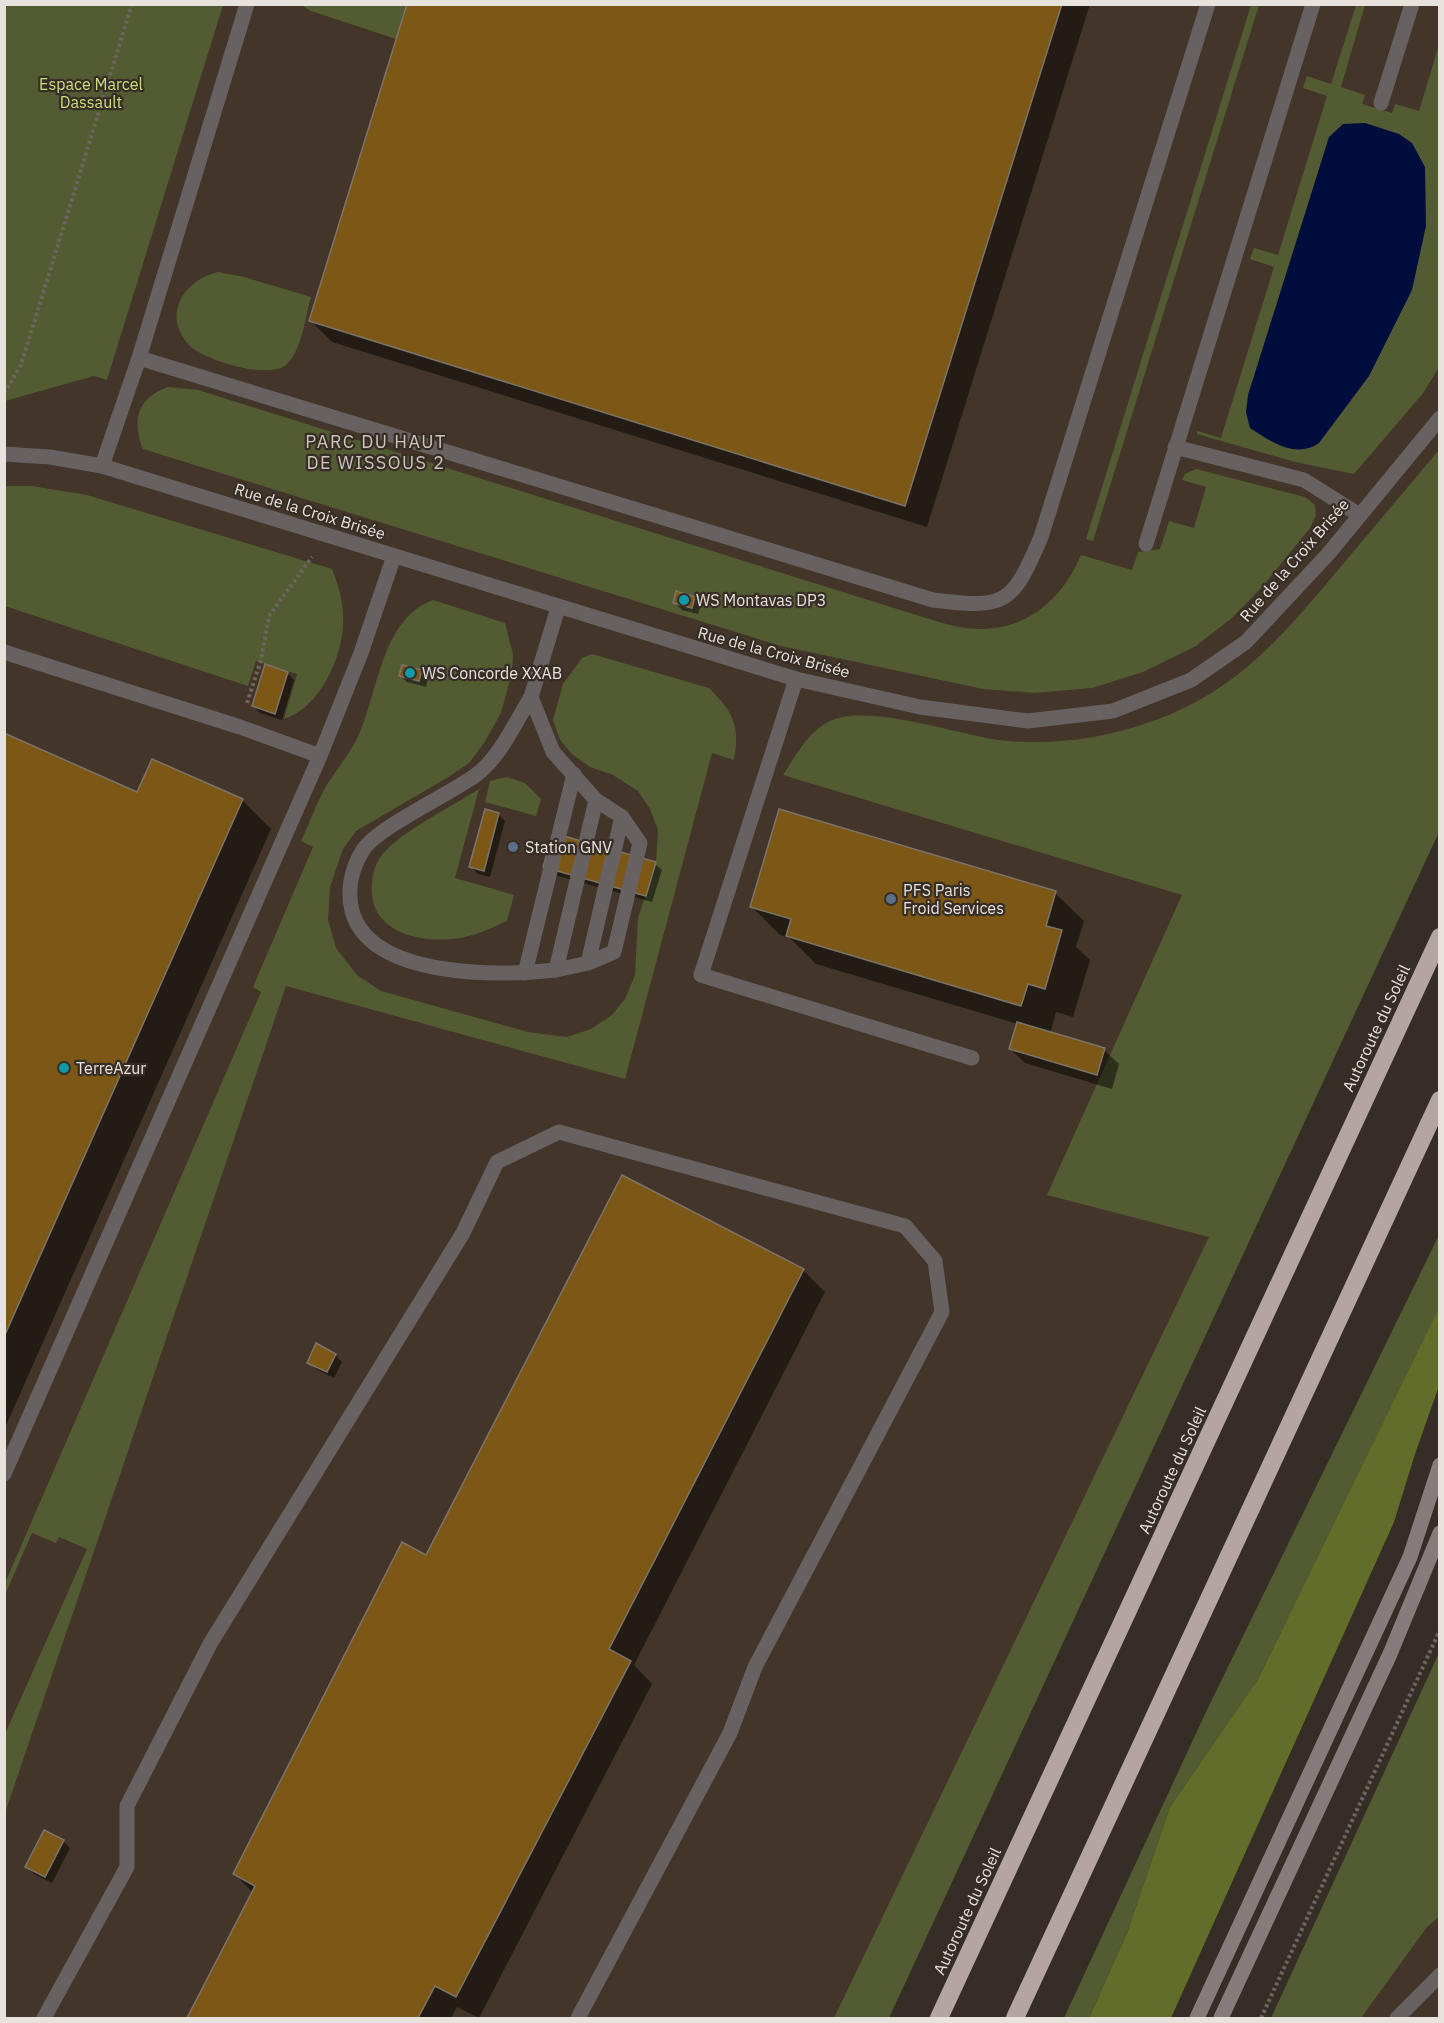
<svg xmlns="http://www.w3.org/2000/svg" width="1444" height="2023" viewBox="0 0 1444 2023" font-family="'IBM Plex Sans',sans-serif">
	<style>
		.built { fill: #433529 }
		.green { fill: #535b33 }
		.forest { fill: #626d2a }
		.water { fill: #010e3d }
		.shadow { fill: #0007 }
		.building { fill: #7d5716; stroke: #7c746a; stroke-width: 1.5 }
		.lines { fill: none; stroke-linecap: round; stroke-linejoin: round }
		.path { stroke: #6d655e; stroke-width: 4; stroke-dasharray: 3 3; stroke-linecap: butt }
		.lane { stroke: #676161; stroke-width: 15 }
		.street { stroke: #676161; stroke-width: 15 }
		.secondary { stroke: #867c7c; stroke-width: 15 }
		.highway { stroke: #b4a4a4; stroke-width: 18 }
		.culture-dot { fill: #0f9aa8; stroke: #362e26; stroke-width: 2 }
		.service-dot { fill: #5c6f8a; stroke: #362e26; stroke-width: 2 }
		.labels { text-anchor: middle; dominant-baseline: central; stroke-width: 4.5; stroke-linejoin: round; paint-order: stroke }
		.park-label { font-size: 16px; fill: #ccde7e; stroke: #362e26 }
		.street-label { font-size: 16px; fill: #e8e2dd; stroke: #362e26 }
		.poi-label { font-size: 16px; fill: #e8e2dd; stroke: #362e26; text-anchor: start }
		.neighbourhood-label { font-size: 18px; letter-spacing: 1.5px; fill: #cec4ba; stroke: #362e26 }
	</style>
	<rect width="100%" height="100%" fill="#362e26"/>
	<!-- built -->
	<path class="built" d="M5 5H1439V753L848 2018H5Z
		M1439 1917V2018H1344L1427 1927Z"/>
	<!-- green -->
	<path class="green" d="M5 4 223 5 107 380 94 376 5 401Z
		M301 5H407L396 39 311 11Z
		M1251 5H1259L1093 541 1086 539Z
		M1356 5H1365L1341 87 1365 95 1362 104 1392 113 1395 104 1419 111 1439 45V367L1424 392 1354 474 1295 462 1197 434V431L1221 438 1274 267 1250 259 1254 248 1278 255 1327 96 1303 88 1307 76 1331 84Z
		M218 272 244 277 311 297C305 318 302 350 286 365 268 380 202 360 188 344 162 314 184 280 218 272Z
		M168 387 198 390 910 613C932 619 955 629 978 629 1028 630 1063 598 1081 555L1132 570 1138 552 1160 549 1169 521 1194 528 1206 487 1182 480 1185 474 1196 469 1305 497 1315 505 1316 515 1310 528 1262 587 1232 618 1196 646 1143 672 1092 688 1034 693 983 689 781 646 143 449C131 421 138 397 168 387Z
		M1439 450V832L889 2018H834L1209 1237 1047 1195 1182 895 783 775C796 755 808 732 830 721 867 703 956 734 999 740 1048 746 1103 739 1150 722 1239 691 1285 633 1343 564 1375 526 1407 488 1439 450Z
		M4 486H32L87 495 332 569C339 586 344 605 343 624 342 659 319 708 284 719L297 674 256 661 248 686 5 606Z
		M433 600 505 623 513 654 512 673 501 713 484 743 469 763 447 778 356 831 343 849 330 887 328 920 336 948 357 975 381 991 528 1032 567 1037 591 1029 612 1015 625 999 635 975 638 918 656 862 658 830 650 809 638 791 613 775 590 767 572 754 560 740 553 720 563 684 582 658 592 654 709 688C734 713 740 726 734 760L712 753 625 1079 286 986 5 1813V1734L87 1549 59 1537 56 1543 32 1533 5 1595V1583L261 992 253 987 313 847 301 841C310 822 317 801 328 783 339 766 352 751 360 732 379 688 382 619 433 600Z
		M507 777 525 783 541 799 536 816 485 802 490 781Z
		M479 789 455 878 514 895 507 921C495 926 482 933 469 936 436 945 376 939 372 895 371 882 373 867 381 856 398 833 453 806 479 789Z
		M1439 1235V1309L1258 1679 1170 1807 1127 1933 1089 2018H1064L1205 1714Z
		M1439 1653V1917L1427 1927 1361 2018H1271Z"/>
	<!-- forest -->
	<path class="forest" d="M1439 1308V1386L1415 1454 1394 1522 1171 2018H1089L1127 1933 1170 1807 1258 1679Z"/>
	<!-- water -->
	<path class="water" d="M1365 123 1399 134 1412 143 1425 167 1426 226 1412 290 1369 376 1319 443C1296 459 1271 442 1250 428L1246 412 1248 395 1329 137 1343 124Z"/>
	<!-- shadow -->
	<path class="shadow" d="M409 4H1090L927 527 332 342 310 320Z
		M694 598 701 605 698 614 682 610 675 603Z
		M421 671 428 678 426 687 407 682 400 675Z
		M287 673 294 680 282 720 260 713 253 706Z
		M4 735 138 794 242 800 271 829 4 1430Z
		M498 814 505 821 490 877 478 874 471 867Z
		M554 835 655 864 662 870 652 902 551 874Z
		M1055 893 1084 921 1076 947 1090 960 1073 1017 1056 1012 1050 1034 1104 1050 1119 1064 1112 1089 1025 1063 1010 1049 1018 1024 816 964 790 938 780 935 751 906Z
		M803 1270 825 1292 634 1665 652 1684 479 2018 457 2007 451 2018H189L253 1893 235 1874 427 1557Z
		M335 1355 342 1362 334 1378 316 1369 309 1362Z
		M63 1841 70 1848 52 1883 34 1874 27 1867Z"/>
	<!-- building -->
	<path class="building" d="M407 4H1062L905 506 309 321Z
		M676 591 695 597 692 608 673 603Z
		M265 664 288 672 275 714 252 706Z
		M402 665 422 670 419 681 399 676Z
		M4 733 137 792 152 759 243 799 4 1337Z
		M485 809 499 813 484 871 469 867Z
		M779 809 1056 891 1046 926 1062 930 1045 989 1028 984 1021 1006 786 936 791 919 750 907Z
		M553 833 656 862 646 896 543 867Z
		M1017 1022 1105 1048 1097 1075 1009 1049Z
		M622 1175 804 1269 609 1649 631 1661 456 1997 435 1986 418 2018H187L255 1886 233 1874 402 1542 426 1555Z
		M316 1343 336 1354 327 1372 307 1363Z
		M44 1830 64 1840 45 1877 25 1867Z"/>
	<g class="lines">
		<!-- path -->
		<path class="path" d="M4 393 21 365 132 4
			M247 703 261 660 269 616 312 557
			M1261 2018 1440 1630"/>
		<!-- lane -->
		<path class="lane" d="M1381 103 1412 4
			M139 358 933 600C1006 609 1012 605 1041 537L1208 4
			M1175 447 1304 480 1358 514
			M102 466 139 358 247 4
			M1146 544 1313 4
			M4 652 240 727 320 756 4 1474
			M796 679 701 975 972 1058
			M531 697 553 752 596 800 556 970C500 976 371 979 352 911 347 891 351 869 363 850 378 827 450 794 476 775 500 757 515 723 531 697Z
			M531 697 558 608
			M320 756 361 653 394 556
			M588 963 614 952 640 843 622 817
			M556 970 588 963 622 817 596 800
			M525 973 574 774
			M44 2018 127 1867V1806L210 1644 463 1233 497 1162 559 1132 905 1226 935 1261 942 1312 755 1667 730 1733 578 2018
			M1397 2018 1440 1975"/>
		<!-- street -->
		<path class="street" d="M4 454 50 457 102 466 796 679 920 707 1028 721 1113 711 1191 680 1246 642 1329 553 1440 418"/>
		<!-- secondary -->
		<path class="secondary" d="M1197 2018 1410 1557 1440 1465
			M1221 2018 1390 1654 1440 1533"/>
		<!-- highway -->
		<path class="highway" d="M939 2018 1440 937
			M1015 2018 1440 1100"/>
	</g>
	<!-- markers -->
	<g class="culture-dot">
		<circle cx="684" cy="600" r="6"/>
		<circle cx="410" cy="673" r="6"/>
		<circle cx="64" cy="1068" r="6"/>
	</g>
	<g class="service-dot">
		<circle cx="513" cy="847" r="6"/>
		<circle cx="891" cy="899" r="6"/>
	</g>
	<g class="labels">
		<!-- park labels -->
		<g class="park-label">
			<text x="91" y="84">Espace Marcel<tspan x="91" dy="18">Dassault</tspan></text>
		</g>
		<!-- street labels -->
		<g class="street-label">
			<text transform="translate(310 511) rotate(17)">Rue de la Croix Brisée</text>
			<text transform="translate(1294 560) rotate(-49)">Rue de la Croix Brisée</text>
			<text transform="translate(774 652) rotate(15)">Rue de la Croix Brisée</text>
			<text transform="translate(1376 1028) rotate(-65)">Autoroute du Soleil</text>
			<text transform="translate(1172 1470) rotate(-65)">Autoroute du Soleil</text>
			<text transform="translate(967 1911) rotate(-65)">Autoroute du Soleil</text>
		</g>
		<!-- poi labels -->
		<g class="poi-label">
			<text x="696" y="600">WS Montavas DP3</text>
			<text x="422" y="673">WS Concorde XXAB</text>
			<text x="525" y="847">Station GNV</text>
			<text x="903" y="890">PFS Paris<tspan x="903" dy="18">Froid Services</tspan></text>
			<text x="76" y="1068">TerreAzur</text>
		</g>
		<!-- neighbourhood labels -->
		<g class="neighbourhood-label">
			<text x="376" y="441">PARC DU HAUT<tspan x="376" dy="21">DE WISSOUS 2</tspan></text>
		</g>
	</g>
	<!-- border -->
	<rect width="1444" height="2023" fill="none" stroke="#e8e2dd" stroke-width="12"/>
</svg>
